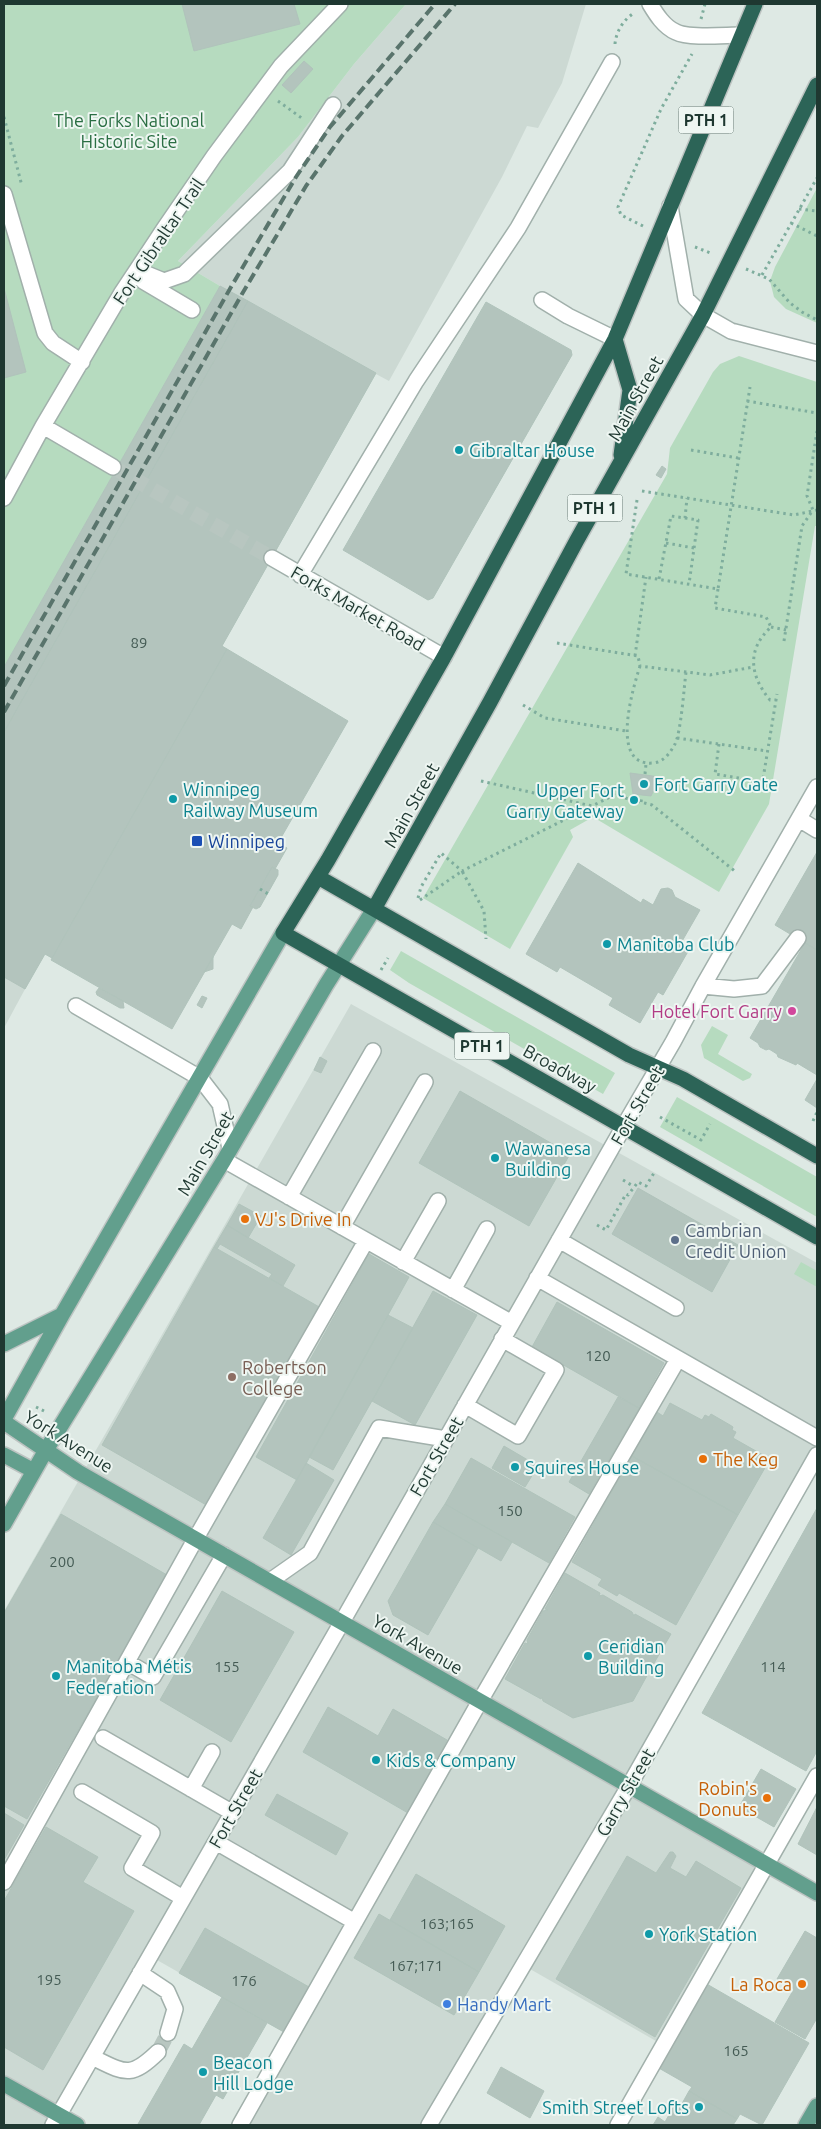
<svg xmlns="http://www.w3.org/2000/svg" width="821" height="2129" viewBox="0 0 821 2129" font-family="Ubuntu,sans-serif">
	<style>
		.built { fill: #ccd9d3 }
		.green { fill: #b6dbbf }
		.building { fill: #b3c4bd; stroke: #b0c3bb }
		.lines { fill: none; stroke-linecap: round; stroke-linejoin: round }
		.minor-tunnel { stroke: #b8c6c0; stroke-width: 15; stroke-dasharray: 15 8; stroke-linecap: butt }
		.minor-casing { stroke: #a1b0ab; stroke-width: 18 }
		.major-casing { stroke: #bcc3c1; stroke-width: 18 }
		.highway-casing { stroke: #bcc3c1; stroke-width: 18 }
		.path { stroke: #7ead9d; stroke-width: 3; stroke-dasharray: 2.5 4; stroke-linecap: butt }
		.minor { stroke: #fff; stroke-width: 15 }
		.major { stroke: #629f8d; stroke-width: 15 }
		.highway { stroke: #2c6457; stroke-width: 15 }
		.rail { stroke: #59746c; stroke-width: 4; stroke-dasharray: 10 5; stroke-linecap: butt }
		.culture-dot { fill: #0f9aa8; stroke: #eef6f2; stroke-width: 2 }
		.transit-dot { fill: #1a4fb4; stroke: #eef6f2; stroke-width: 2 }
		.hotel-dot { fill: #d1479c; stroke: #eef6f2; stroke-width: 2 }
		.food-dot { fill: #e8710a; stroke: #eef6f2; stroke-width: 2 }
		.service-dot { fill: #5c6f8a; stroke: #eef6f2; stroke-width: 2 }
		.education-dot { fill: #8d6e63; stroke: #eef6f2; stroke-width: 2 }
		.shop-dot { fill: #3f7fe0; stroke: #eef6f2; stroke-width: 2 }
		.labels { text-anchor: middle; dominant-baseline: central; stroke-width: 4; stroke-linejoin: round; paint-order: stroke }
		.number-label { font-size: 15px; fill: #445b54 }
		.shield { fill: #eef6f2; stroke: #5d716b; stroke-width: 1 }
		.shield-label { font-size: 16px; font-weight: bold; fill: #1f3831 }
		.park-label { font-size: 18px; fill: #2a6e43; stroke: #eef6f2 }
		.street-label { font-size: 18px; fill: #1f3831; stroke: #eef6f2 }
		.culture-label { font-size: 18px; fill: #0d838f; stroke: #eef6f2; text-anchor: start }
		.transit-label { font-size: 18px; fill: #164399; stroke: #eef6f2; text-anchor: start }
		.hotel-label { font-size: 18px; fill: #b23c85; stroke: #eef6f2; text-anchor: end }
		.food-label { font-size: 18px; fill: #c56008; stroke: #eef6f2; text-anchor: start }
		.service-label { font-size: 18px; fill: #4e5e75; stroke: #eef6f2; text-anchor: start }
		.education-label { font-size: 18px; fill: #785e54; stroke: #eef6f2; text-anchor: start }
		.shop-label { font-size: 18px; fill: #366cbe; stroke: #eef6f2; text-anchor: start }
	</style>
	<rect width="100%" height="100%" fill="#dee9e4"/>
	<!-- built -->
	<path class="built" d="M406 4H586L562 83 538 128 527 126 502 177 389 381 376 374 222 646 227 649 52 958 44 954 4 1028V667L220 286 178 261 298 137 354 64Z
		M351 1004 817 1263V1455L629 1785 767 1864 663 2045 523 1965 429 2125H240L290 2036 150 1956 59 2114 77 2125H4V1611Z"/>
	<!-- green -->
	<path class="green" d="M4 4H406L354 64 298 137 178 261 220 286 4 667Z
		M817 188V323L786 309 774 297 770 281 775 267Z
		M739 356 817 382V526H815L769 804 719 892 593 817 570 830 573 837 510 949 423 898 667 474 670 448 713 372 720 364Z
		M401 951 615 1073 603 1094 409 983 390 970Z
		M712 1026 728 1035 718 1054 752 1074 750 1078 743 1081 704 1058 701 1045Z
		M677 1097 817 1177V1217L660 1127Z
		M801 1262 817 1271V1287L794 1274Z"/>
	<!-- building -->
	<path class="building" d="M182 4H294L300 24 194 51Z
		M304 61 313 69 291 93 282 85Z
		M220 286 248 301 4 732V667Z
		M4 288 26 372 4 378Z
		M248 301 376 373 222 646 227 649 52 958 45 954 25 989 4 977V732Z
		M486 302 571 350 572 355 433 598 428 600 343 550Z
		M662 466 666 469 661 478 656 475Z
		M227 649 348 721 278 843 287 848 275 869 272 867 250 906 253 907 241 929 232 924 172 1029 51 960Z
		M630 773 660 777 651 796 633 794Z
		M817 852V950L775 925Z
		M578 863 641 903 643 899 653 905 661 889 668 888 672 890 675 897 700 910 681 943 690 948 663 995 658 992 640 1023 609 1005 613 998 560 967 557 972 526 954Z
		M272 867 278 870V875L260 907 256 909 250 906Z
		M805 943 817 950V1075L797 1063 796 1065 778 1057 777 1054 769 1049 766 1050 760 1047 758 1043 750 1038Z
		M213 957V969L204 972Z
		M99 988 123 1001 124 1008H120L97 995 96 992Z
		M202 996 207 998 202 1008 197 1005Z
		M320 1057 327 1061 321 1073 314 1070Z
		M817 1079V1108L805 1100Z
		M460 1091 570 1154 529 1226 419 1163Z
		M638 1188 738 1245 712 1292 612 1234Z
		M239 1204 261 1216 248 1238 227 1225Z
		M227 1225 295 1265 283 1286 269 1278 272 1274 220 1244 217 1249 214 1247Z
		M214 1247 321 1308 208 1506 102 1445Z
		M369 1254 409 1277 297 1480 256 1457Z
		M433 1291 477 1315 415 1425 372 1401Z
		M557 1302 664 1363 639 1408 532 1347Z
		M388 1315 413 1328 333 1470 309 1457Z
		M618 1397 639 1408 589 1494 569 1482Z
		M670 1403 702 1420 705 1415 709 1417 711 1414 730 1425 733 1427 732 1430 736 1432 733 1438 770 1459 738 1515 632 1456 657 1412 663 1416Z
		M504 1446 538 1466 525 1487 492 1468Z
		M632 1456 738 1515 676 1625 619 1593 617 1596 598 1585 602 1579 572 1562Z
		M471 1458 575 1517 549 1563 445 1504Z
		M306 1463 334 1480 291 1555 263 1538Z
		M445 1504 512 1542 501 1561 433 1522Z
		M817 1508V1751L806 1771 702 1713Z
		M61 1514 167 1575 27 1819 4 1806V1613Z
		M433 1522 478 1548 428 1635 393 1615 388 1601Z
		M565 1573 600 1593 599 1596 603 1595 632 1612 634 1616 635 1614 671 1634 650 1670 648 1668 649 1672 633 1701 573 1718 543 1701 542 1697 541 1699 505 1679 525 1643 528 1644 527 1640 543 1611 548 1610 545 1609Z
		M222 1591 294 1632 231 1742 160 1700Z
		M328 1707 378 1736 393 1709 447 1740 408 1813 303 1752Z
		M761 1769 796 1789 774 1827 739 1807Z
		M277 1794 348 1833 336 1855 265 1815Z
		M817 1807V1855L798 1844Z
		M4 1813 24 1825 4 1860Z
		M46 1827 98 1857 83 1882 134 1911 43 2070 4 2047V1901Z
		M670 1852H673L676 1856 670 1868 686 1877 696 1861 741 1888 655 2037 556 1979 627 1856 656 1873Z
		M416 1874 505 1926 479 1972 390 1920Z
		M379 1914 479 1972 454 2015 354 1958Z
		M205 1928 309 1987 284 2032 179 1973Z
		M805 1931 817 1938V2018L805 2039 775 2022 794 1989 777 1979Z
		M705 1983 809 2043 762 2125 740 2114 737 2119 689 2091 692 2087 657 2067Z
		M222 1997 267 2023 223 2099 216 2095 199 2125H141L138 2124 184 2044 192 2049Z
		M501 2067 544 2091 530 2118 487 2093Z
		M689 2091 737 2119 733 2125H653L658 2117 665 2122 674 2106 679 2109Z"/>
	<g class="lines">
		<!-- minor-tunnel -->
		<path class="minor-tunnel" d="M113 467 272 558
			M158 2052 168 2033"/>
		<!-- minor casing -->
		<g class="minor-casing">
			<path id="minor" d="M650 4C656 14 664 27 676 32 690 39 725 35 742 35
				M4 194 45 333 53 343 82 362
				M670 206 686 299 703 315 731 331 817 353
				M137 270 164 281 184 274 290 171 333 105
				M143 281 192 310
				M542 300 568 316 615 339
				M43 426 113 467
				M4 498 43 426 121 294 164 229 214 156 281 66 340 4
				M272 558 444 657
				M300 575 416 381 518 228 612 62
				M799 819 817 830
				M703 986 734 989 762 986 798 938
				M76 1006 200 1078 220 1104 230 1148
				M224 1160 512 1323
				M289 1197 373 1051
				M342 1227 425 1082
				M559 1240 676 1308
				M403 1262 438 1201
				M537 1278 817 1438
				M453 1290 487 1229
				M465 1405 518 1436 556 1370 502 1339
				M270 1581 310 1553 379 1428 446 1439
				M127 1662 153 1677 224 1555
				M103 1738 233 1813
				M191 1789 212 1752
				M82 1792 152 1833 132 1868 183 1898
				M216 1842 355 1922
				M4 1882 196 1538 366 1241
				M140 1973 167 1991 175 2009 168 2033
				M92 2057C125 2073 130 2079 158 2052
				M53 2125 342 1622 624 1126 673 1042 703 986 817 787
				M240 2125 480 1701 678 1359
				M429 2125 629 1786 817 1455
				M618 2125 817 1776"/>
		</g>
		<!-- major casing -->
		<g class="major-casing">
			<path id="major" d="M4 1344 62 1315
				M4 1419 62 1315 283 933
				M4 1422 78 1472 817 1893
				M4 1455 34 1471
				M4 1524 46 1450 224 1160 326 985 374 909
				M4 2084 77 2125
				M806 2125 817 2106"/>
		</g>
		<!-- highway casing -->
		<g class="highway-casing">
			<path id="highway" d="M755 4 615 339 444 657 328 860 283 933 817 1237
				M615 339 630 390 621 455
				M318 877 629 1055 683 1079 817 1156
				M374 909 490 702 577 540 703 315 817 85"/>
		</g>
		<!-- path -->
		<path class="path" d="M701 19 705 4
			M615 44C616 32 623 20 634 13
			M278 101 303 119
			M4 117 22 186
			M799 209 817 211
			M791 223 817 236
			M643 226 621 215 618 207 661 109 692 54
			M695 247 713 254
			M746 269 769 279 790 303 802 312 817 320
			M762 275 817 178
			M747 401 817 413
			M691 450 738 458
			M642 491 794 515 817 510
			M637 500 626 574 718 589 750 387
			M685 518 698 520 689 584
			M666 543 694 548
			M659 579 671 516 685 518 687 498
			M718 589 715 608 766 617 771 627C746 650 750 676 770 700H776
			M771 627 786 630
			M784 641 802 526 813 510 807 496 817 431
			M557 643 638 656 640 666 710 675 753 667
			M635 656 646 577
			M640 666C633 688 609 767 653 763 664 762 670 753 675 744 681 732 684 688 686 672
			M523 705 545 718 626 731
			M677 738 767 751
			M719 744 715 774 762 782
			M645 774 646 764
			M481 781 592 806
			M761 791 777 694
			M641 802 642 796
			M260 889 270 895
			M418 898 421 887 441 853 462 871 614 795 652 805 736 872
			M420 900 462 871 484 911 486 939
			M381 970 388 958
			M660 1117 701 1140 710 1124
			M813 1121 817 1112
			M623 1180 633 1186
			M597 1225 606 1230 626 1194 628 1195 638 1182 646 1186 654 1173
			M36 1407 44 1411"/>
		<!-- minor -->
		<use href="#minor" class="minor"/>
		<!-- major -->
		<use href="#major" class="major"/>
		<!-- highway -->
		<use href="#highway" class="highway"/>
		<!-- rail -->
		<path class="rail" d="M4 686 231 287 296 177 330 127 435 4
			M4 712 242 294 306 186 342 136 455 4"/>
	</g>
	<!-- markers -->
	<g class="culture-dot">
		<circle cx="459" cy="450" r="5"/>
		<circle cx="644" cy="784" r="5"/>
		<circle cx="173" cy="799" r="5"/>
		<circle cx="634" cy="800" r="5"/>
		<circle cx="607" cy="944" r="5"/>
		<circle cx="495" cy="1158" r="5"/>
		<circle cx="515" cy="1467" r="5"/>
		<circle cx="588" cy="1656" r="5"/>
		<circle cx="56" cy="1676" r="5"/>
		<circle cx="376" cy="1760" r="5"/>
		<circle cx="649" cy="1934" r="5"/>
		<circle cx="203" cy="2072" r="5"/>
		<circle cx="699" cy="2107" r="5"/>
	</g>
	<rect class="transit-dot" x="191" y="835" width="12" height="12" rx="2.5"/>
	<circle class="hotel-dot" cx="792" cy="1011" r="5"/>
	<g class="food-dot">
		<circle cx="245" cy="1219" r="5"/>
		<circle cx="703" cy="1459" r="5"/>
		<circle cx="767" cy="1798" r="5"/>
		<circle cx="802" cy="1984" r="5"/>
	</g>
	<circle class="service-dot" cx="675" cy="1240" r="5"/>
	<circle class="education-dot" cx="232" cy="1377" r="5"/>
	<circle class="shop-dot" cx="447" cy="2004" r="5"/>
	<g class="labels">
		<!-- number labels -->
		<g class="number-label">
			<text x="139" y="642">89</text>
			<text x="598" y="1355">120</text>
			<text x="510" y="1510">150</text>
			<text x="62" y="1561">200</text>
			<text x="227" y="1666">155</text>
			<text x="773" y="1666">114</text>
			<text x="447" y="1923">163;165</text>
			<text x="416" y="1965">167;171</text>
			<text x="49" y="1979">195</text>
			<text x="244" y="1980">176</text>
			<text x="736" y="2050">165</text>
		</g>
		<!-- shield labels -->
		<g class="shield">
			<rect x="678.5" y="106.5" width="55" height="27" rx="4"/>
			<rect x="567.5" y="494.5" width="55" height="27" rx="4"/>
			<rect x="454.5" y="1032.5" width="55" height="27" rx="4"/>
		</g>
		<g class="shield-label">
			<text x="706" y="120">PTH 1</text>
			<text x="595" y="508">PTH 1</text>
			<text x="482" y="1046">PTH 1</text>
		</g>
		<!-- park labels -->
		<g class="park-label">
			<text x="129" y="120">The Forks National<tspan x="129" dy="21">Historic Site</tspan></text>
		</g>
		<!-- street labels -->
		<g class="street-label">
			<text transform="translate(158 241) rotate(-56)">Fort Gibraltar Trail</text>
			<text transform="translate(635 398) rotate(-61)">Main Street</text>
			<text transform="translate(358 608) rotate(30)">Forks Market Road</text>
			<text transform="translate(411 805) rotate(-61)">Main Street</text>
			<text transform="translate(560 1068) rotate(29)">Broadway</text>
			<text transform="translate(637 1105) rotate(-60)">Fort Street</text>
			<text transform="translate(205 1153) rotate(-60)">Main Street</text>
			<text transform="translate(69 1441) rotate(32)">York Avenue</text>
			<text transform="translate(436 1456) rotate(-60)">Fort Street</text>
			<text transform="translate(418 1644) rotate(30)">York Avenue</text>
			<text transform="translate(625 1792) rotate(-60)">Garry Street</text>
			<text transform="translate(235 1808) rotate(-60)">Fort Street</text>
		</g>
		<!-- culture labels -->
		<g class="culture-label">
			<text x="469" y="450">Gibraltar House</text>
			<text x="654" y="784">Fort Garry Gate</text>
			<text x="183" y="789">Winnipeg<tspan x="183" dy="21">Railway Museum</tspan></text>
			<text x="624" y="790" text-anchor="end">Upper Fort<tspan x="624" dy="21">Garry Gateway</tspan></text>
			<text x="617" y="944">Manitoba Club</text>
			<text x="505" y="1148">Wawanesa<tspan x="505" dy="21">Building</tspan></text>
			<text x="525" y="1467">Squires House</text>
			<text x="598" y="1646">Ceridian<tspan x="598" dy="21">Building</tspan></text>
			<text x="66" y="1666">Manitoba Métis<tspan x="66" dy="21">Federation</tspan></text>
			<text x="386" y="1760">Kids &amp; Company</text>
			<text x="659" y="1934">York Station</text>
			<text x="213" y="2062">Beacon<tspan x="213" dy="21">Hill Lodge</tspan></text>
			<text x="689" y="2107" text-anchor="end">Smith Street Lofts</text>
		</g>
		<!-- transit labels -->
		<g class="transit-label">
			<text x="208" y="841">Winnipeg</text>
		</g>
		<!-- hotel labels -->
		<g class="hotel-label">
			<text x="782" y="1011">Hotel Fort Garry</text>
		</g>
		<!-- food labels -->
		<g class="food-label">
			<text x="255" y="1219">VJ's Drive In</text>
			<text x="713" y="1459">The Keg</text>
			<text x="757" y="1788" text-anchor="end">Robin's<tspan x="757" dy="21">Donuts</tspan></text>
			<text x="792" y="1984" text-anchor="end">La Roca</text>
		</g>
		<!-- service labels -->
		<g class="service-label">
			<text x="685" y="1230">Cambrian<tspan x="685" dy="21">Credit Union</tspan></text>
		</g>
		<!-- education labels -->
		<g class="education-label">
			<text x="242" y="1367">Robertson<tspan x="242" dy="21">College</tspan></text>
		</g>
		<!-- shop labels -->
		<g class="shop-label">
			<text x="457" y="2004">Handy Mart</text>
		</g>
	</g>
	<!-- border -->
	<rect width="821" height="2129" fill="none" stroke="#1f3831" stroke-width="10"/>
</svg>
